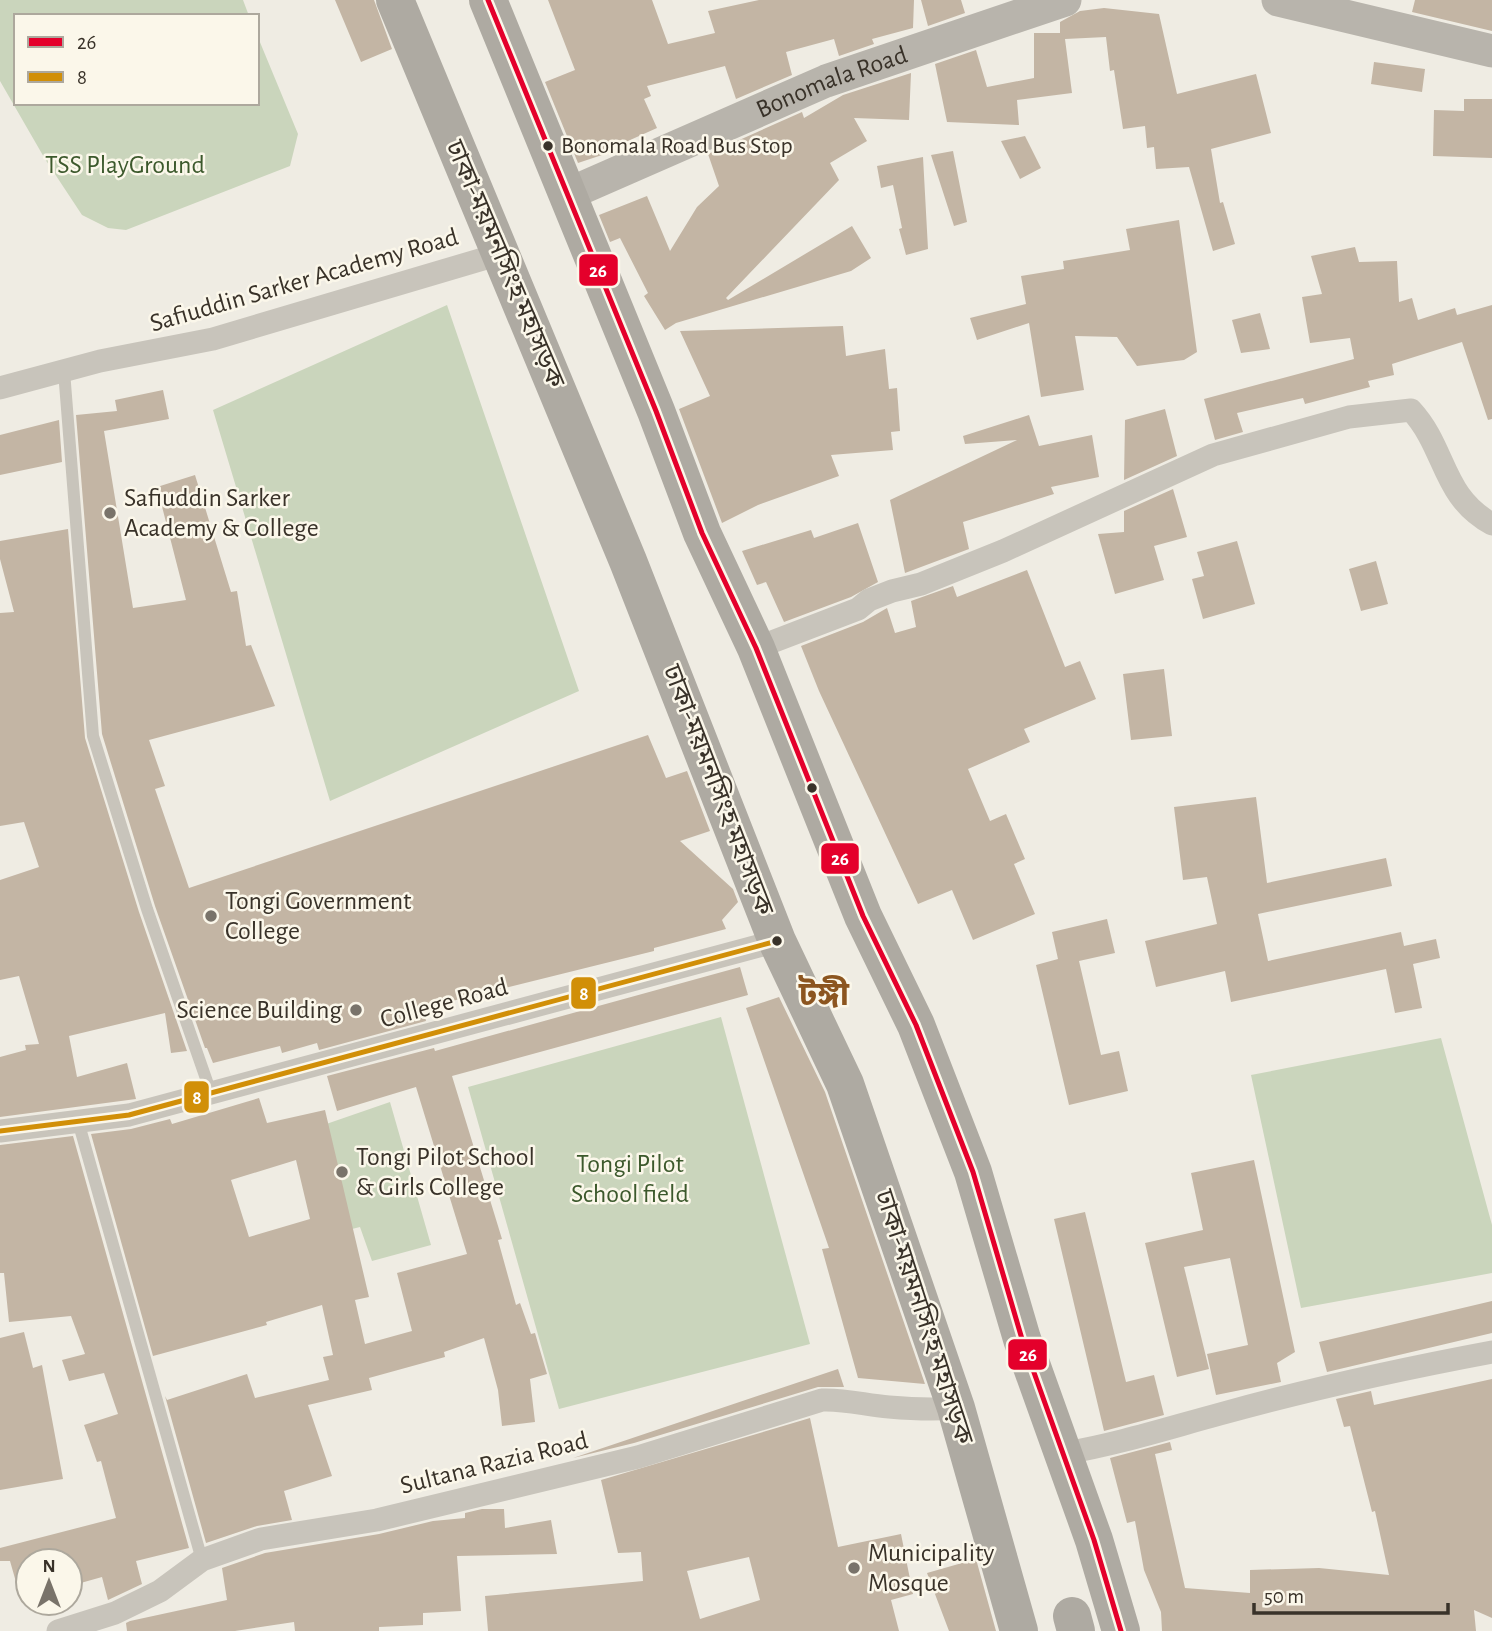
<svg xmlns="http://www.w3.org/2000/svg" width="1492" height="1631" viewBox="0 0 1492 1631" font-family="'Alegreya Sans','Noto Sans Bengali',sans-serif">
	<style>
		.green { fill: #cad5bc }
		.building { fill: #c3b5a4; fill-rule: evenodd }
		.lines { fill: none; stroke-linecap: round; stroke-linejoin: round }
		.lane { stroke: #c8c4bb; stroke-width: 12 }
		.street { stroke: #c8c4bb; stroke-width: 23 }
		.secondary { stroke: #b8b4ac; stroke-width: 33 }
		.highway { stroke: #aeaaa2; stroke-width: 38 }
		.bus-1-casing { stroke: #fbf7ea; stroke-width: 10 }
		.bus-2-casing { stroke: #fbf7ea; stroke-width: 10 }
		.bus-1 { stroke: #e4002b; stroke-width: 5 }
		.bus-2 { stroke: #d18f08; stroke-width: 5 }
		.bus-dot { fill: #393229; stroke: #fbf7ea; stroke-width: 2.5 }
		.poi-dot { fill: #79736a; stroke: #fbf7ea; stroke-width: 2.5 }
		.labels { text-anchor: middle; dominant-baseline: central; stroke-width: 5; stroke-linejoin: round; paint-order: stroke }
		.bus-label { font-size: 24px; fill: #393229; stroke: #fbf7ea; text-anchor: start }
		.street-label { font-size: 26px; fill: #393229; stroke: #fbf7ea }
		.park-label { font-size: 26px; fill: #3c592c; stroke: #fbf7ea }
		.poi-label { font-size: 26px; fill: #393229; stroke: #fbf7ea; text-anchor: start }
		.district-label { font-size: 33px; font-weight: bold; fill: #8c551f; stroke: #fbf7ea }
		.line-badge { stroke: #fbf7ea; stroke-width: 2.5 }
		.badge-label { font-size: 19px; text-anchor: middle; font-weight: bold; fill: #fff }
	</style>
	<rect width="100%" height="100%" fill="#efece3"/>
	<!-- green -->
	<path class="green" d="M0 0H243L249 16H16V103H257V35L298 134 290 166 126 230 108 228 82 215 45 159 0 81Z
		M447 305 579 691 330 801 213 410Z
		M721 1017 810 1344 559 1409 468 1087Z
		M1441 1038 1492 1225V1273L1301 1308 1251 1075Z
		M390 1102 431 1245 372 1261 360 1227 336 1233 306 1131Z"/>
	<!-- building -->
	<path class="building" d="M335 0H374L392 49 361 62Z
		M548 0H652L668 44 715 33 708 11 759 0H914L913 28 872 39 874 44 839 56 834 39 786 52 792 75 736 99 725 66 647 86 651 96 644 99 657 128 601 153 602 155 578 163 545 82 575 70Z
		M921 0H961L965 13 928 26Z
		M1415 0H1492V31L1412 12Z
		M1104 8 1159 14 1177 94 1256 74 1271 133 1211 149 1220 203 1223 202 1235 244 1213 251 1189 167 1156 169 1154 147 1147 148 1145 126 1123 129 1114 70 1110 71 1106 37 1065 39 1072 93 1017 100 1019 125 947 122 935 64 976 50 987 87 1034 78V33H1060V22L1080 11Z
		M1374 62 1425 69 1422 92 1371 84Z
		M911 73 909 120 854 118 867 141 830 163 839 180 726 298 728 300 852 226 871 258 851 271 676 323 665 330 644 296 648 293 620 238 610 242 599 215 647 196 670 251 697 207 719 186 708 154 802 112 804 118 843 95Z
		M1464 99H1492V158L1433 156 1434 110 1464 111Z
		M1025 136 1041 168 1020 179 1001 141Z
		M953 151 967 222 954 226 931 155Z
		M923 157 928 249 906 255 899 229 902 228 893 185 881 188 877 166Z
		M1179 220 1197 352 1184 360 1137 366 1117 337 1075 336 1084 390 1041 397 1029 323 977 340 970 318 1026 304 1021 276 1064 269 1063 261 1130 250 1126 229Z
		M1355 247 1359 262 1397 261 1399 302 1412 298 1418 320 1455 308 1457 315 1492 305V419L1488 420 1462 342 1392 364 1394 375 1368 381 1370 387 1305 404 1303 398 1237 413 1243 432 1215 440 1204 399 1354 359 1350 338 1310 343 1302 297 1322 294 1311 256Z
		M1260 313 1270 349 1241 353 1232 320Z
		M843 326 846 356 885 349 889 389 897 388 900 431 891 432 893 450 831 455 839 476 758 505 722 523 679 409 710 396 680 331Z
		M163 390 169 419 104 431 133 608 186 600 157 487 195 475 231 592 237 591 246 646 251 645 275 706 149 740 165 786 155 789 189 888 648 735 666 778 687 771 710 831 680 841 733 889 738 902 722 920 726 929 654 948V951L440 1004 441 1007 424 1012 426 1021 319 1050 317 1043 282 1053 280 1046 213 1063 207 1048H205L155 906 102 734 76 415 117 411 115 400Z
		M1165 409 1177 456 1124 480 1125 420Z
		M1029 415 1039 446 1092 435 1099 477 1051 487 1054 494 963 522 969 549 905 573 890 500 1017 440 965 444 963 436Z
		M59 420 62 462 0 475V435Z
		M1173 489 1187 537 1154 546 1164 580 1115 594 1098 534 1124 532V511Z
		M858 523 878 582 851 597 784 622 766 582 757 585 742 551 811 530 814 538Z
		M68 529 85 738 139 912 187 1051 171 1053 165 1013 69 1036 77 1077 127 1063 136 1099 0 1117V1057L26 1050 25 1045 39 1044 19 976 0 980V880L39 867 24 822 0 826V613L14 612 0 559V541Z
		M1237 541 1255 604 1203 619 1192 579 1204 576 1197 552Z
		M1376 561 1388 604 1361 611 1349 569Z
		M1027 570 1065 667 1080 661 1096 699 1024 729 1030 742 968 769 990 821 1006 814 1025 859 1014 864 1035 914 973 940 952 890 918 904 819 691 801 646 863 622 887 608 895 633 916 627 911 601 953 586 957 597Z
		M1164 669 1172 736 1131 740 1123 674Z
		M1256 797 1267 883 1386 858 1392 886 1258 914 1268 961 1401 932 1404 946 1436 939 1440 958 1413 964 1422 1008 1395 1013 1386 969 1231 1002 1225 971 1156 987 1145 941 1217 924 1207 877 1183 880 1174 807Z
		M1107 919 1115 953 1079 961 1101 1055 1119 1051 1128 1091 1069 1105 1036 965 1058 959 1052 932Z
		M740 967 748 995 452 1076 502 1239 498 1240 516 1305 520 1303 531 1334 535 1333 547 1374 530 1379 535 1422 502 1426 498 1390 484 1338 444 1352 445 1357 369 1378 372 1390 308 1405 332 1476 284 1491 292 1520 257 1526 206 1543 165 1396 167 1400 247 1374 255 1398 329 1380 323 1357 333 1355 322 1305 266 1322 267 1325 153 1356 91 1134 131 1129 170 1119 172 1124 259 1098 267 1123 325 1110 369 1297 355 1300 365 1344 412 1331 397 1273 467 1254 416 1087 337 1111 327 1076 434 1048 435 1051ZM296 1160 310 1219 249 1237 231 1180Z
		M779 997 825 1092 925 1384 858 1378 822 1249 829 1248 746 1008Z
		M73 1136 189 1548 136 1561 142 1584 108 1600 102 1577 70 1586V1561H28V1602L22 1603 10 1561H0V1548L116 1518 101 1461 97 1462 84 1425 118 1414 104 1373 69 1381 62 1360 85 1354 71 1316 9 1322 4 1273H0V1145Z
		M1254 1160 1295 1352 1277 1363 1281 1382 1216 1395 1207 1354 1248 1345 1230 1258 1184 1267 1209 1369 1177 1377 1145 1243 1203 1230 1191 1173Z
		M1085 1212 1126 1382 1154 1375 1164 1415 1104 1431 1054 1219Z
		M1492 1301V1333L1327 1372 1319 1342Z
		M24 1332 33 1368 42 1365 63 1479 0 1490V1338Z
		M838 1369 844 1387H818L634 1443 573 1458Z
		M1492 1379V1618L1474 1610 1476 1631H1162L1161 1612 1144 1570 1135 1521 1127 1523 1110 1458 1170 1442 1172 1450 1155 1454 1185 1588 1250 1593V1570L1319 1568 1389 1575 1375 1511 1372 1512 1350 1426 1344 1427 1336 1399 1371 1391 1374 1405Z
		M810 1418 838 1547 901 1534 913 1594 891 1600 899 1631H488L485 1596 643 1581 641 1552 618 1553 601 1480ZM749 1557 760 1600 700 1619 687 1571Z
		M482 1509H504L505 1528 551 1520 557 1554 457 1556 461 1611 423 1613V1625L379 1627V1631H295L294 1622 235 1631H127L126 1623 130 1621 227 1600 222 1568 265 1553 379 1534 433 1521 465 1518V1513Z
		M976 1559 996 1631H949L927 1573Z"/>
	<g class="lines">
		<!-- lane -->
		<path class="lane" d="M64 371 93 736 147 909 211 1093
			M78 1121 202 1560"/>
		<!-- street -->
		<path class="street" d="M0 388 100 361 213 339 500 254
			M756 648 858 609 869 600 892 591 921 584 1003 551 1213 455 1349 417 1411 410C1447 449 1441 496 1492 524
			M0 1131 129 1115 777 941
			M1065 1453C1118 1444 1168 1428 1220 1414 1310 1389 1401 1369 1492 1352
			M58 1631 115 1613 160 1591 202 1560 261 1539 377 1520 638 1457 822 1400C846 1399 865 1405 889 1407 912 1409 934 1410 956 1408"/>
		<!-- secondary -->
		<g class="secondary">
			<path d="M1278 0 1492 51"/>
			<path id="s1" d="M566 195 826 81 1065 0"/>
		</g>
		<!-- highway -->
		<path class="highway" d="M395 0 628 561 777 941 845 1084 956 1408 1019 1631
			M488 0 656 411 702 533 756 648 863 916 916 1025 973 1172 1022 1339 1094 1540 1121 1631
			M1072 1616 1076 1631"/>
		<!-- bus-1 casing -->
		<g class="bus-1-casing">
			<path id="bus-1" d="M488 0 656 411 702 533 756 648 863 916 916 1025 973 1172 1022 1339 1094 1540 1121 1631"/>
		</g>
		<!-- bus-2 casing -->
		<g class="bus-2-casing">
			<path id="bus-2" d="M0 1131 129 1115 777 941"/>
		</g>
		<!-- bus-1 -->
		<use href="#bus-1" class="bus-1"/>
		<!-- bus-2 -->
		<use href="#bus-2" class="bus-2"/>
	</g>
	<!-- markers -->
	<g class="bus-dot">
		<circle cx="548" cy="146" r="6"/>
		<circle cx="812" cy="788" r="6"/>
		<circle cx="777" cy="941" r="6"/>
	</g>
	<g class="poi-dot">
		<circle cx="110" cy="513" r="7"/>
		<circle cx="211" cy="916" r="7"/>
		<circle cx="356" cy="1010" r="7"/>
		<circle cx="342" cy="1172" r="7"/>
		<circle cx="854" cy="1568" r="7"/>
	</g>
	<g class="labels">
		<!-- bus labels -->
		<g class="bus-label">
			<text x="561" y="146">Bonomala Road Bus Stop</text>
		</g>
		<!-- street labels -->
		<g class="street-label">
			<text stroke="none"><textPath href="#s1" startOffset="289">Bonomala Road</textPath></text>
			<text transform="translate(505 264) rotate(67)">ঢাকা-ময়মনসিংহ মহাসড়ক</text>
			<text transform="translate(304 280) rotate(-16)">Safiuddin Sarker Academy Road</text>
			<text transform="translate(718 790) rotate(69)">ঢাকা-ময়মনসিংহ মহাসড়ক</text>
			<text transform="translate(444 1003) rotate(-15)">College Road</text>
			<text transform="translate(924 1317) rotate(72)">ঢাকা-ময়মনসিংহ মহাসড়ক</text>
			<text transform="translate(494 1463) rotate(-14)">Sultana Razia Road</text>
		</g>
		<!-- park labels -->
		<g class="park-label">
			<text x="125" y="165">TSS PlayGround</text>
			<text x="630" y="1164">Tongi Pilot<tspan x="630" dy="30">School field</tspan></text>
		</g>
		<!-- poi labels -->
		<g class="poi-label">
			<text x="124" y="498">Safiuddin Sarker<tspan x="124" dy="30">Academy &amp; College</tspan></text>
			<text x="225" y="901">Tongi Government<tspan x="225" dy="30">College</tspan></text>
			<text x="342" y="1010" text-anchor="end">Science Building</text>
			<text x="356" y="1157">Tongi Pilot School<tspan x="356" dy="30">&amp; Girls College</tspan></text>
			<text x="868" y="1553">Municipality<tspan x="868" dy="30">Mosque</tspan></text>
		</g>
		<!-- district labels -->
		<g class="district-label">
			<text x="824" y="995">টঙ্গী</text>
		</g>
	</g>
	<g class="line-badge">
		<rect x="578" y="253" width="41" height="34" rx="7" fill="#e4002b"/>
		<rect x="820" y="842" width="40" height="33" rx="7" fill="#e4002b"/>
		<rect x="570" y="976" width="27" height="34" rx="7" fill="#d18f08"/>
		<rect x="183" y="1080" width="27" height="34" rx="7" fill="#d18f08"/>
		<rect x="1007" y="1338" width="41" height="33" rx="7" fill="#e4002b"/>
	</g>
	<g class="badge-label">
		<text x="598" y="277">26</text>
		<text x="840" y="865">26</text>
		<text x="584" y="1000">8</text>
		<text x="197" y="1104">8</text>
		<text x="1028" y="1361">26</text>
	</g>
	<!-- legend -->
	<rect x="14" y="14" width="245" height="91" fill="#fbf7ea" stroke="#ada89d" stroke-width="2"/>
	<rect x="28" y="37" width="35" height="10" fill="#e4002b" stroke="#ada89d" stroke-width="2"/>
	<text x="77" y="49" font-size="21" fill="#393229">26</text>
	<rect x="28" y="72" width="35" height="10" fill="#d18f08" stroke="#ada89d" stroke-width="2"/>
	<text x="77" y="84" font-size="21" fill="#393229">8</text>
	<!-- north arrow -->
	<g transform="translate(49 1582)"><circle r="33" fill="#fbf7ea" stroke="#ada89d" stroke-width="2"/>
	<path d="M0-5L12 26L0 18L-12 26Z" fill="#79736a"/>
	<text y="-10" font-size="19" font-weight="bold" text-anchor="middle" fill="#393229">N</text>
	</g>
	<!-- scale -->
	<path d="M1254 1603v10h194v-10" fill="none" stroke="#393229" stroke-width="3.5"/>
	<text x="1264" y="1603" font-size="21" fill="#393229" stroke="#fbf7ea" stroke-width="5" paint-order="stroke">50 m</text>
</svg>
